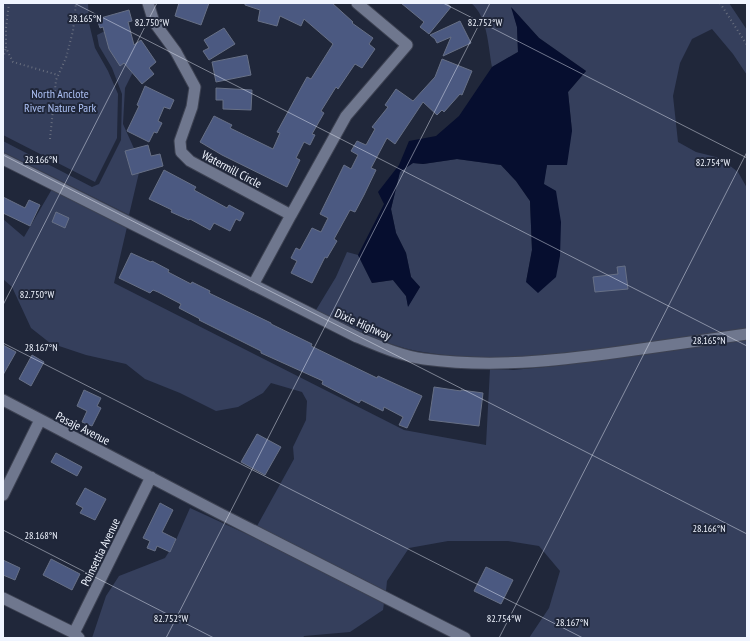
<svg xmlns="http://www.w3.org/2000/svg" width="750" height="641" viewBox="0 0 750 641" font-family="'PT Sans Narrow',sans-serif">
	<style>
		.green { fill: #353f5c }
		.water { fill: #060e2f }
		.building { fill: #4b5981; stroke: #677086 }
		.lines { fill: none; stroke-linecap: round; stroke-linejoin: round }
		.minor-casing { stroke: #3d4252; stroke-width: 13 }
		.tertiary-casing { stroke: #3d4252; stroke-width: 13 }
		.path { stroke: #696f7f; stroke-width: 2; stroke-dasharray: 1 3; stroke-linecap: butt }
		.minor { stroke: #6f778e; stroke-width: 11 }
		.tertiary { stroke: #6f778e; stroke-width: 11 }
		.ticks { fill: none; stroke: #f0f5ff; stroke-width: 1; stroke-opacity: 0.45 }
		.labels { text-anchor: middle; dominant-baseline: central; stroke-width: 4; stroke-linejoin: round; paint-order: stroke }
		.park-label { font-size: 12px; fill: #acc0f4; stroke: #20273a }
		.street-label { font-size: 12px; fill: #f0f5ff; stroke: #20273a }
		.ticks-label { font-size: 10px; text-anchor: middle; fill: #f0f5ff; stroke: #20273a; stroke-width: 4; stroke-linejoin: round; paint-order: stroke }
	</style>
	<rect width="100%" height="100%" fill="#20273a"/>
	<!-- green -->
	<path class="green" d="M3 3H88L89 23 95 48 108 71 118 94 117 138 95 182 3 135Z
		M471 3H729L747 30V75L733 54 712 29 692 39 680 63 673 96 678 142 696 152 720 158 738 172 747 188V329C703 335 659 341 615 347 551 355 488 363 423 352 385 346 350 327 316 310L336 277 347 252 358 255 372 283 393 280 406 296 408 306 420 287 411 277 406 253 396 233 391 209 400 171 413 163 423 164 457 159 501 165 516 181 530 201 532 250 526 282 556 191 543 184 547 165 572 131 568 92 586 71 539 38 512 8 517 27 518 52 492 67C488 46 488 17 471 3Z
		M127 20 138 62 125 88 123 124 141 164 129 215 3 152V141L92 187 99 184 121 140 122 94 112 68 99 46 97 35Z
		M52 189 127 227 114 283 404 430 486 445 490 369 513 370 556 366 747 340V638H529L549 608 560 571 539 546 508 541H448L409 548 387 581 386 591 257 526 294 459 293 447 306 420 307 401 302 392 271 383 263 393 238 407 216 411 180 393 145 379 126 364 86 355 50 343 31 328 12 287 3 279V219L24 237Z
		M190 508 251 536 384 603 383 610 350 632 304 636 303 638H92L106 596 119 576 165 558 175 542Z"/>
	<!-- water -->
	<path class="water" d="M511 7 539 38 586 71 568 92 572 131 567 165H547L544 184 556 191 561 222 560 256 556 277 538 293 526 282 532 250 530 201 516 181 501 165 457 159 423 164 413 163 400 172 391 209 396 233 406 253 411 277 420 287 408 307 406 296 393 280 372 283 358 255 384 204 378 192 399 165 409 141 436 136 459 116 492 67 518 52 517 27Z"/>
	<!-- building -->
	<path class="building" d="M179 3H209L201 25 175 16Z
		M245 3H332L353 22 352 23 373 38 369 44 375 49 362 68 355 64 338 89 336 87 321 111 324 113 312 134 315 135 310 145 304 142 296 158 300 160 287 187 222 155 200 142 214 116 232 125 230 128 273 149 280 133 277 132 302 86 307 77 311 79 333 44 304 19 301 26 280 16 277 26 258 21 260 10 245 5Z
		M401 3H446L451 7 429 34 420 27 424 22Z
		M129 10 132 21 128 22 134 45 141 40 156 62 149 68 154 74 142 84 124 63 120 66 109 49 103 27 100 28 97 19Z
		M460 21 471 43 443 56 451 37 437 43 435 39 430 35Z
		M224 28 235 44 209 60 203 51 209 48 204 40Z
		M247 55 251 75 216 82 212 62Z
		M442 59 472 71 462 95 460 94 444 112 442 110 437 115 423 102 395 144 387 138 371 168 376 170 364 195 355 212 350 210 334 239 337 241 327 258 325 257 312 283 291 273 297 261 291 258 296 248 300 250 312 228 321 232 328 218 320 214 344 165 351 169 358 155 351 151 357 141 366 145 375 129 372 127 388 107 385 105 396 89 413 101 435 77Z
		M145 86 174 100 170 109 164 107 158 121 162 123 157 133 154 132 149 142 127 131 139 106 137 105Z
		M216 88 252 90 251 110 223 109V100H216Z
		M148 145 151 156 160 154 163 166 132 175 125 151Z
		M164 170 196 187 194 190 227 208 229 205 244 213 240 221 236 219 230 231 214 223 210 230 190 219 189 220 171 212 172 210 149 199Z
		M3 197 25 208 29 200 40 205 30 226 3 213Z
		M56 212 69 218 65 228 52 222Z
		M131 253 151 262 152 261 169 270 168 272 191 284 192 282 210 291 209 293 271 323V324L312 344 311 346 377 378 378 376 422 396 407 428 399 425 403 417 384 407 383 411 361 400 359 403 322 384 323 381 261 353V351L199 320 200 319 179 308 181 304 158 292 153 290 150 293 119 278Z
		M625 266 628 289 595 292 593 277 618 274 617 267Z
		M3 345 16 352 3 375Z
		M32 355 44 362 31 386 19 379Z
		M434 387 461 391V390L483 393 479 426 429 420Z
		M84 390 101 398 97 406 101 408 92 426 82 422 87 411 77 406Z
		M257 434 281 447 265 475 241 462Z
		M56 453 82 467 77 476 51 462Z
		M85 488 106 499 95 520 80 513 83 508 76 504Z
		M160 503 173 510 162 532 176 539 170 552 157 546 155 551 147 548 150 541 143 538Z
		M51 559 80 574 72 590 43 575Z
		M3 560 20 568 15 580 3 575Z
		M486 567 513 580 501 604 474 591Z"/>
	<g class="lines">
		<!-- minor casing -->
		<g class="minor-casing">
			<path id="minor" d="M148 3 154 22 176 52 195 87 192 107 180 141 181 152 190 161 291 215 346 116 407 45 357 3
				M253 285 291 215
				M3 400 219 513 465 638
				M3 495 40 420
				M3 598 74 633
				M79 638 74 633 151 477"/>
		</g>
		<!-- tertiary casing -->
		<g class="tertiary-casing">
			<path id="tertiary" d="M3 159 357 337C379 346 401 356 424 359 491 368 554 361 620 352 663 346 705 340 747 334"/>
		</g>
		<!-- path -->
		<path class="path" d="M9 3 6 28V48L13 62 58 75
			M720 3 747 45
			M3 58 6 48
			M50 139 56 80 66 58 73 31 76 3"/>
		<!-- minor -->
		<use href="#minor" class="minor"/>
		<!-- tertiary -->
		<use href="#tertiary" class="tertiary"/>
	</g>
	<!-- ticks -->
	<path class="ticks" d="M74 3 747 346M443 3 747 158M3 155 747 534M3 305 157 3M3 343 583 638M3 530 214 638M166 638 490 3M499 638 747 152"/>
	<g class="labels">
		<!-- park labels -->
		<g class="park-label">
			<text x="60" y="93">North Anclote<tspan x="60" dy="14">River Nature Park</tspan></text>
		</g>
		<!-- street labels -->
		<g class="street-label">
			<text transform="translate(232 169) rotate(28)">Watermill Circle</text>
			<text transform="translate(363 324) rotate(24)">Dixie Highway</text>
			<text transform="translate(83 428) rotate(27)">Pasaje Avenue</text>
			<text transform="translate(100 552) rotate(-64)">Poinsettia Avenue</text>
		</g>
	</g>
	<g class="ticks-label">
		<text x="85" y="22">28.165°N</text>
		<text x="152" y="26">82.750°W</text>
		<text x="485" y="26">82.752°W</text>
		<text x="41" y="163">28.166°N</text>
		<text x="713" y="166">82.754°W</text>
		<text x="37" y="298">82.750°W</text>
		<text x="709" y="344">28.165°N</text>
		<text x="41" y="351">28.167°N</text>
		<text x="709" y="532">28.166°N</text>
		<text x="41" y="539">28.168°N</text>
		<text x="171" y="622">82.752°W</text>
		<text x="504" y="622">82.754°W</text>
		<text x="572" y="626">28.167°N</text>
	</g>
	<!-- border -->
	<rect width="750" height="641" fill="none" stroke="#f0f5ff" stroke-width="8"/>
</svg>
